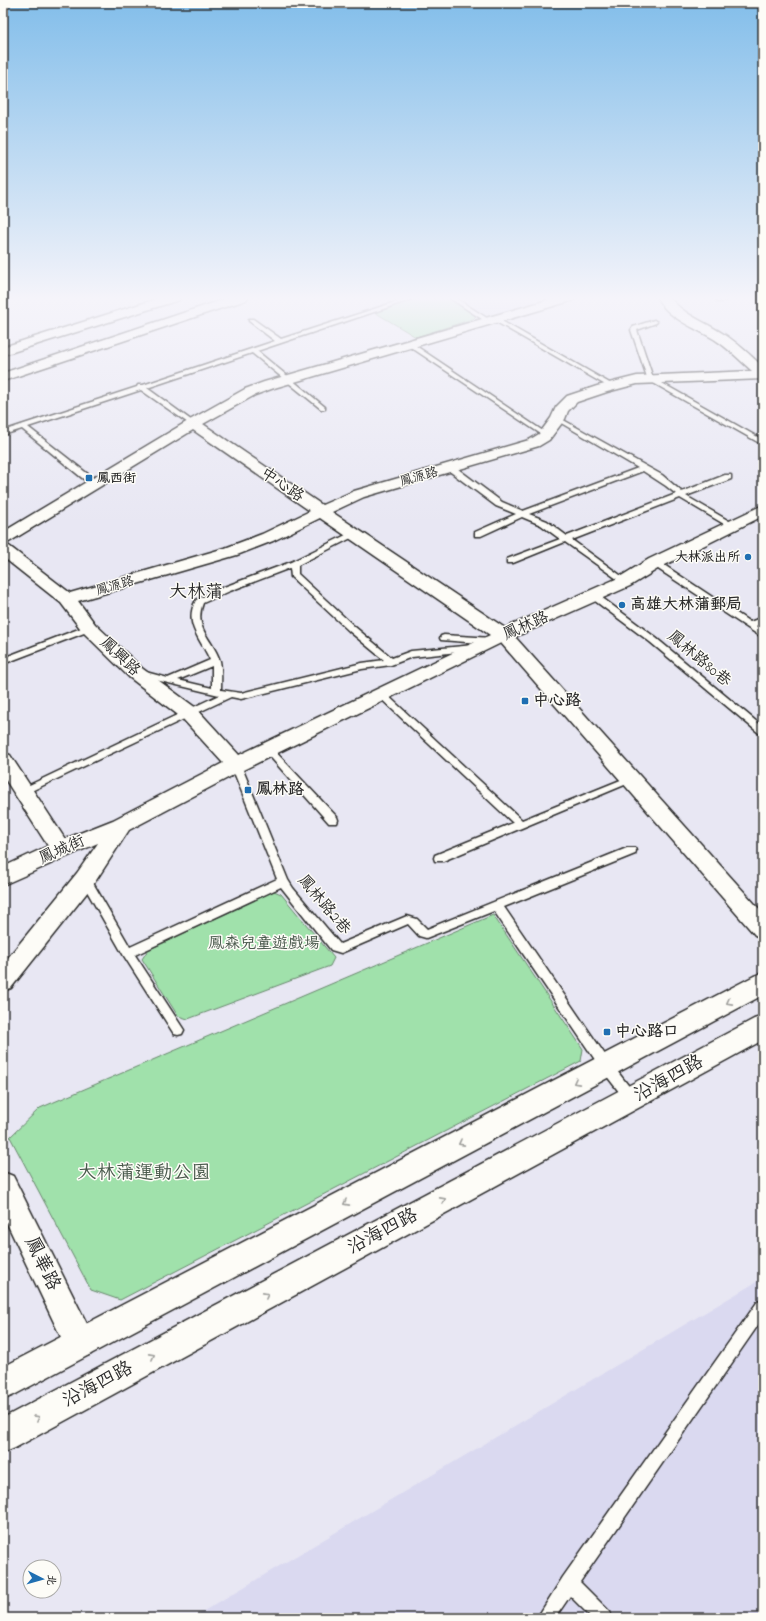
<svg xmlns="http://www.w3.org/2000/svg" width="766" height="1621" viewBox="0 0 766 1621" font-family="'Indie Flower','LXGW WenKai TC',sans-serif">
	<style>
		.built { fill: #dad9f0 }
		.green { fill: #a0e1ab; stroke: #66866b }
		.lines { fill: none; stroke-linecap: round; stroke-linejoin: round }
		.lane-casing { stroke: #2b2b2b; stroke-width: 3 }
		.street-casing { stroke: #2b2b2b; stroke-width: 3 }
		.secondary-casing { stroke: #2b2b2b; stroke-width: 3 }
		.lane { fill: #fdfcf7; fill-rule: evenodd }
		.street { fill: #fdfcf7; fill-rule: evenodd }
		.secondary { fill: #fdfcf7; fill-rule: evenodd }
		.oneway { stroke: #9e9e9b }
		.poi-dot { fill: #1f6fb2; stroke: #fdfcf7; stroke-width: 1.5 }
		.labels { text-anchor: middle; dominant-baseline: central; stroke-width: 3; stroke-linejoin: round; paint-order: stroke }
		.far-street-label { font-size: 13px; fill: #2b2b2b; stroke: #fdfcf7 }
		.far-poi-label { font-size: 13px; font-weight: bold; fill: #2b2b2b; stroke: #fdfcf7; text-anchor: start }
		.street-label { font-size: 16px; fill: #2b2b2b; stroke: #fdfcf7 }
		.poi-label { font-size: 16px; font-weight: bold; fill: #2b2b2b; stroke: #fdfcf7; text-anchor: start }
		.park-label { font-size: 16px; fill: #48584b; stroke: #fdfcf7 }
		.quarter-label { font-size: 18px; fill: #2b2b2b; stroke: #fdfcf7 }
		.near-street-label { font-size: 19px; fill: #2b2b2b; stroke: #fdfcf7 }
		.near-park-label { font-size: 19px; fill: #48584b; stroke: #fdfcf7 }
	</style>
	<rect width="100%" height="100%" fill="#e8e7f3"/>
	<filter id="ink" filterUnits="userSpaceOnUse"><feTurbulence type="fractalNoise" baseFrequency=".025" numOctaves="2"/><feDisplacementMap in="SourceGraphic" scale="8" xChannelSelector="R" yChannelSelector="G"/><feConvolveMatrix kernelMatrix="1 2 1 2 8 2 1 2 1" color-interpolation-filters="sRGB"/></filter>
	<g filter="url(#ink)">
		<!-- built -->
		<path class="built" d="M456 297H557L494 315H484Z
			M763 1278V1618H192Z"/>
		<!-- green -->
		<path class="green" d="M422 297H447L476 316 473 319 416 337 376 313V311Z
			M274 891 281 894 334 958 330 966 188 1019 178 1016 142 959 148 950Z
			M493 915 583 1049 581 1061 120 1300 91 1290 10 1137 40 1108Z"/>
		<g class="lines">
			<!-- lane casing -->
			<g class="lane-casing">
				<path id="lane" d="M411 297H419L257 351 325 407V409H321L252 353 147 388 195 423V425H191L141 390 28 427 98 482V486H92L22 429 3 435V431L21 425 137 387 138 385H143L275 341 249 321V319H253L281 339Z
					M448 297H454L490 320 485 321Z
					M728 297H738L719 302 716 300Z
					M493 316 613 385 614 386 609 387 491 319V317Z
					M654 320 657 322 656 323 637 330 653 378 763 440V445L648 380 631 330 633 327Z
					M408 341 410 342 549 435 544 436 406 344 405 343Z
					M558 417 662 475 682 492 725 475H731V479L686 496 736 525 735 527H729L680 498 572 540 627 580V584H624L565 542 513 563H507V559L560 539 541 525 522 517 481 536H475V532L516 514 496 506 448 470V466H454L502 502 523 511 638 468 556 420 555 419ZM643 471 666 486 676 494 567 536 547 521 529 514Z
					M352 532H358L359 534 298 565V574L355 627 392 658 411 651 474 645 477 646 478 648 477 650 412 657 391 665 362 669 241 699 231 697 27 793H21L19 791 21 789 219 695 139 676 138 674 142 671 168 678 210 660C201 639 183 624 196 600L224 587 291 562ZM290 568 291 577 349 631 384 660 362 663 241 693 221 690C221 681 222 671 220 661 213 639 193 629 203 603L230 591ZM212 666V688L178 680Z
					M652 561H658L750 622 763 617V623L756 626 763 631V638L652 565Z
					M591 594H597L656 638 763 727V735L760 734 650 642 591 598 590 596Z
					M89 625 92 626 93 628 92 630 3 664V658Z
					M444 635 492 638 496 641 492 644 441 640 440 638 441 636Z
					M381 691 384 692 522 820 628 777 631 776 636 779 634 781 443 861H435L434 858 435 855 513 823 378 696 376 694Z
					M268 746 271 747 337 817 338 820 337 823H329L265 751 263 749Z
					M236 762 241 765 288 880 293 888 340 944 407 916 417 919 427 929 627 848H635L636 851 635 854 504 907 610 1062 635 1094 637 1098 635 1102 631 1104 627 1102 602 1070 494 911 426 938 419 936 408 924 341 953 331 950 281 887 135 955 184 1030 182 1034 178 1035 174 1034 124 956 80 879 81 876H89L130 947 277 879 231 765Z
					M763 1299V1318L580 1582 610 1612 612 1618H592L570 1596 555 1618H537L563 1577 758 1301Z"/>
			</g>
			<!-- street casing -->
			<g class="street-casing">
				<path id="street" d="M231 297H248L246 300 3 381V373Z
					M558 297H576L574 300 274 388 255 395 203 424 322 505 354 491 529 440 539 434 551 418 556 407 567 396 597 386 637 376 752 371C740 360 728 348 714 339 694 327 668 319 657 297H669C684 315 703 321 722 333 737 342 750 355 763 367V379L637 384 607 392 577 402 568 411 565 419 549 440 539 446 364 497 332 512 505 628 618 578 649 559 763 505V516L661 567 630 586 515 637 763 913V938L755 935 501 643 243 770 129 830 93 885 11 988 3 991V964L77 873 98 843 3 885V867L48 846 3 776V753L10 755 65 839 113 820 223 763 182 718 129 677 83 632 61 603 3 557V544L9 546 70 593 225 548 262 534 310 511 193 430 9 542 3 544V532L188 421 245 389 264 382ZM320 518 490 635 239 755 196 708 143 669 95 624 78 601 237 555 273 541Z
					M3 1172 13 1176 91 1332 95 1343 91 1354 80 1358 69 1354 3 1215Z"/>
			</g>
			<!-- secondary casing -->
			<g class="secondary-casing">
				<path id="secondary" d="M163 297H181L179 300 3 355V347Z
					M763 973V995L14 1395 3 1400V1367L754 976Z
					M763 1016V1040L15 1448 3 1453V1418L754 1019Z"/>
			</g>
			<!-- lane -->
			<use href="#lane" class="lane"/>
			<!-- street -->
			<use href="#street" class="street"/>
			<!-- secondary -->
			<use href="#secondary" class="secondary"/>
		</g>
		<!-- one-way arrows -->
		<defs><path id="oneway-chevron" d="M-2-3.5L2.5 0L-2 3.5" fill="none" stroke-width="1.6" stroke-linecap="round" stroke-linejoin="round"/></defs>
		<g class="oneway">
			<use href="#oneway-chevron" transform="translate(729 1002) rotate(152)"/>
			<use href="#oneway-chevron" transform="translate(576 1082) rotate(152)"/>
			<use href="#oneway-chevron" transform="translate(461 1143) rotate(152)"/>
			<use href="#oneway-chevron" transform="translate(443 1200) rotate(-28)"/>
			<use href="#oneway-chevron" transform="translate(346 1203) rotate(152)"/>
			<use href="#oneway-chevron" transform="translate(266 1295) rotate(-28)"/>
			<use href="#oneway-chevron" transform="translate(152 1356) rotate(-28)"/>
			<use href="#oneway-chevron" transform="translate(37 1418) rotate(-28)"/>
		</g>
	</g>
	<!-- sky -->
	<linearGradient id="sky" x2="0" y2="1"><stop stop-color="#83beea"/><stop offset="0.57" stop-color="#f5f4fa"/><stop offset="1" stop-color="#f5f4fa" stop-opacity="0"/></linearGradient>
	<rect width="766" height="524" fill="url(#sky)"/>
	<!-- markers -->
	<g class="poi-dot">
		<rect x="85" y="474" width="8" height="8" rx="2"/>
		<circle cx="748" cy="557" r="4"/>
		<circle cx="622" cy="605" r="4"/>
		<rect x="521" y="697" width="8" height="8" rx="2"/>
		<rect x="244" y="786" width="8" height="8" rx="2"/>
		<rect x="603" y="1028" width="8" height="8" rx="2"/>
	</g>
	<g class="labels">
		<!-- far-street labels -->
		<g class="far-street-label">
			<text transform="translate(419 477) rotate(-16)">鳳源路</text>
			<text transform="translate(115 586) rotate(-16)">鳳源路</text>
		</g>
		<!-- far-poi labels -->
		<g class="far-poi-label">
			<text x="97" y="478">鳳西街</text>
			<text x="740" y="557" text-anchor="end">大林派出所</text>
		</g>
		<!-- street labels -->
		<g class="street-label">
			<text transform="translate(282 485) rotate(34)">中心路</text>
			<text transform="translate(526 626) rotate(-24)">鳳林路</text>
			<text transform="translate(120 657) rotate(43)">鳳興路</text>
			<text transform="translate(699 659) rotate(40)">鳳林路80巷</text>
			<text transform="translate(62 850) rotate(-24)">鳳城街</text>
			<text transform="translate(324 905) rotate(50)">鳳林路2巷</text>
		</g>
		<!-- poi labels -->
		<g class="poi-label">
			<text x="630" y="605">高雄大林蒲郵局</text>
			<text x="533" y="701">中心路</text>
			<text x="256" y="790">鳳林路</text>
			<text x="615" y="1032">中心路口</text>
		</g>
		<!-- park labels -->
		<g class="park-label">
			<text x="264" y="944">鳳森兒童遊戲場</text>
		</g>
		<!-- quarter labels -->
		<g class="quarter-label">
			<text x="196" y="593">大林蒲</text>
		</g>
		<!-- near-street labels -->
		<g class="near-street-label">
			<text transform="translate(669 1079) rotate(-29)">沿海四路</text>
			<text transform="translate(383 1232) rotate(-28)">沿海四路</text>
			<text transform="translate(42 1264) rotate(64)">鳳華路</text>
			<text transform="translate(98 1385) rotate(-28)">沿海四路</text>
		</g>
		<!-- near-park labels -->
		<g class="near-park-label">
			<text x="144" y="1173">大林蒲運動公園</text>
		</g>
	</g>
	<!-- margin -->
	<rect width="766" height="1621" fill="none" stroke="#fdfcf7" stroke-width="16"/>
	<rect x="8" y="8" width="750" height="1605" fill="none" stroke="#2b2b2b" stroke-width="1.5" filter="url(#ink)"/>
	<!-- north arrow -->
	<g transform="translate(42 1579) rotate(96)"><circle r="19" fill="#fdfcf7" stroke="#a9a8a5"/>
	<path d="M0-3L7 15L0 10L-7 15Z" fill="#1f6fb2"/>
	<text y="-6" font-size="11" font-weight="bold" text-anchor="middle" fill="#2b2b2b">北</text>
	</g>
</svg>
